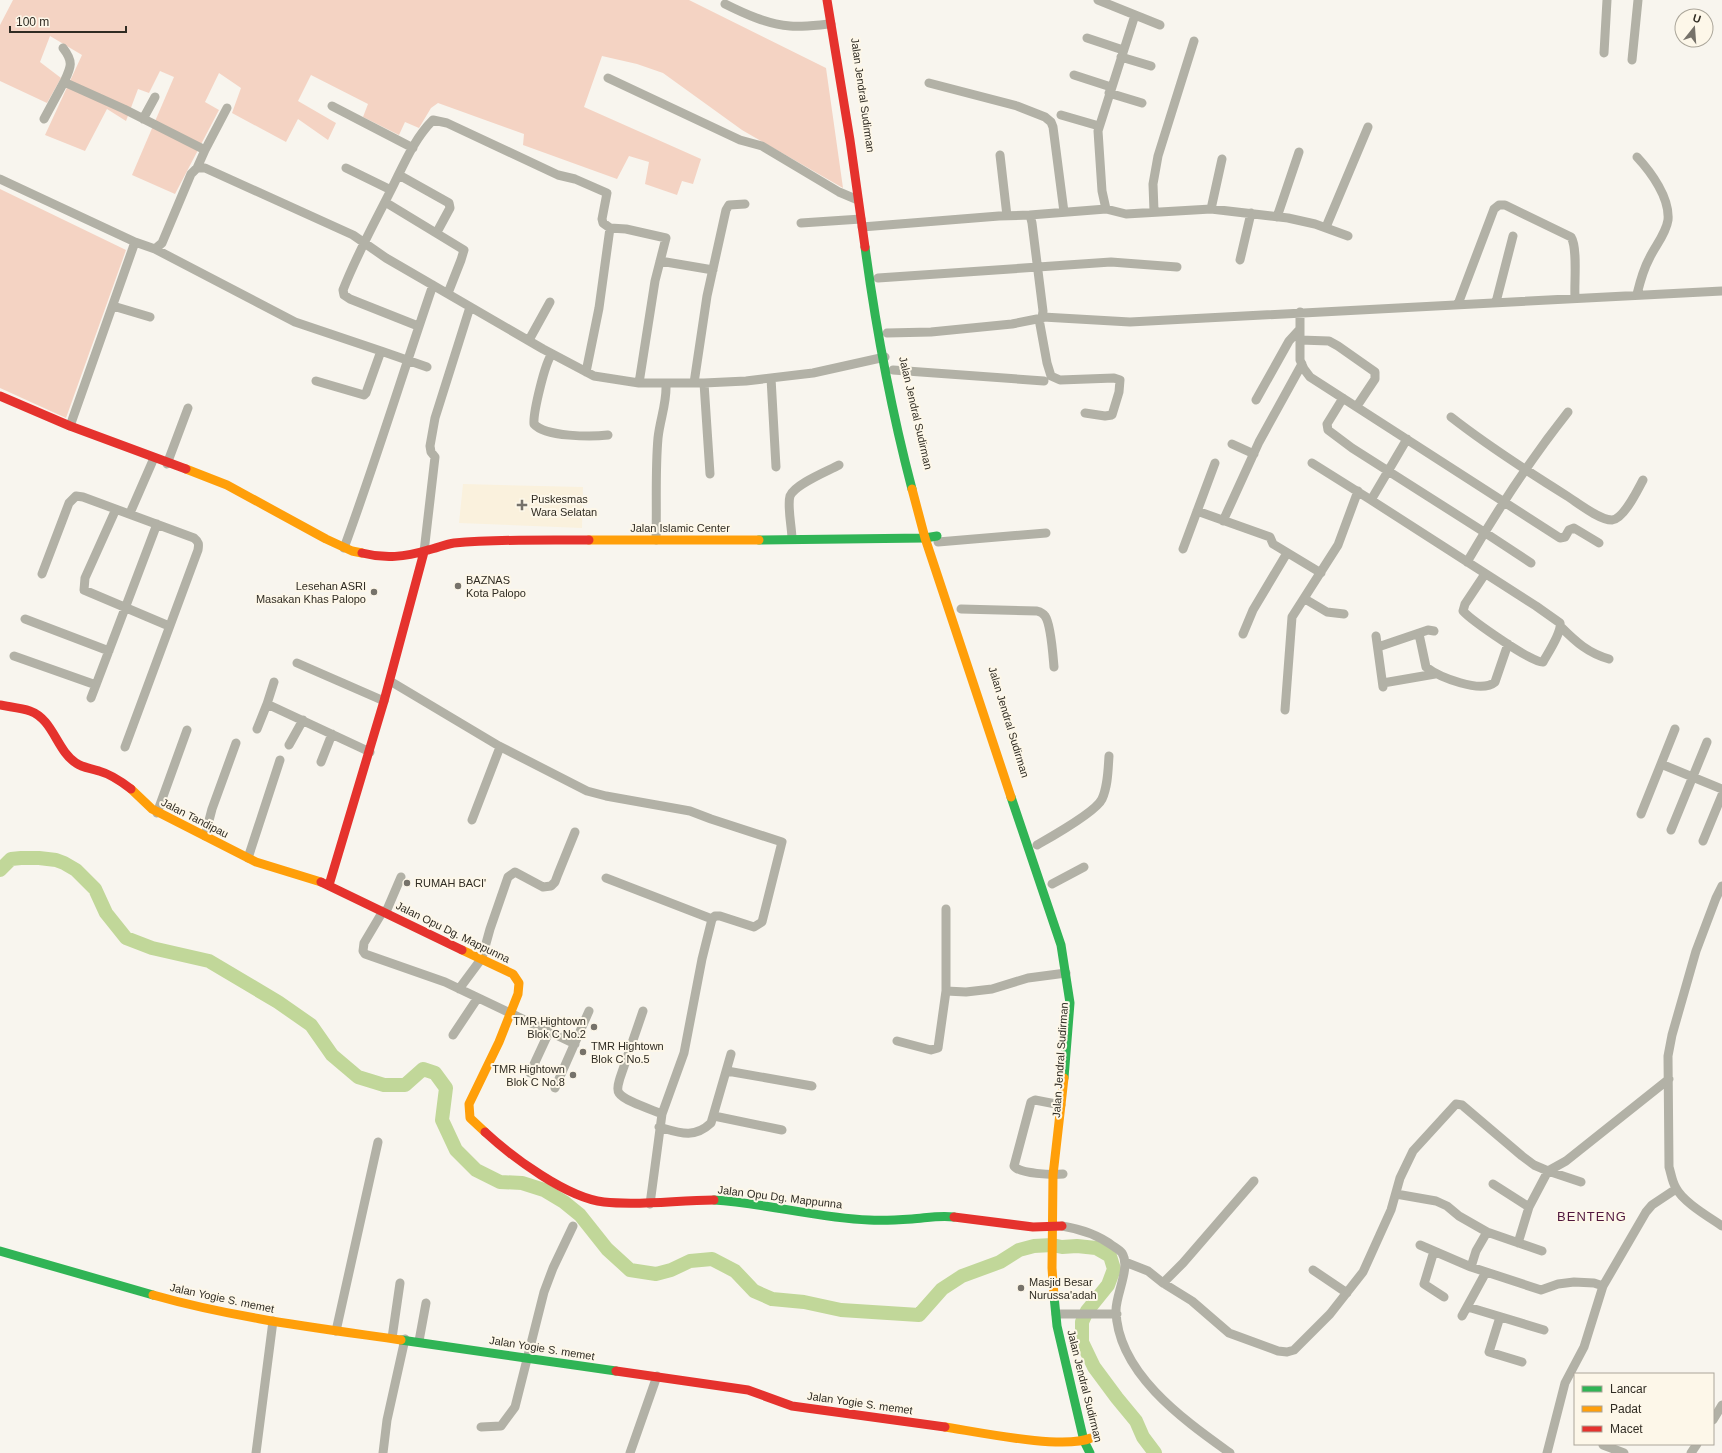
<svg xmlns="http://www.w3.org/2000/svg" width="1722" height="1453" viewBox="0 0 1722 1453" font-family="Arial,sans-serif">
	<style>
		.built { fill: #faf1dd }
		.green { fill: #f4d3c3 }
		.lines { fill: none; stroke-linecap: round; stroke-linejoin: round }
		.river { stroke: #c1d799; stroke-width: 14 }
		.street { stroke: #b2b1a6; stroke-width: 9 }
		.fast { stroke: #30b455; stroke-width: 9 }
		.slow { stroke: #ff9f0a; stroke-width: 9 }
		.jam { stroke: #e5322d; stroke-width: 9 }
		.poi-dot { fill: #76726a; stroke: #fdf7e9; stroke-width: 1.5 }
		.labels { text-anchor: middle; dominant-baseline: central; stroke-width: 4; stroke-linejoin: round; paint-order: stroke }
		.street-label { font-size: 11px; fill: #302c23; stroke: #fdf7e9 }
		.poi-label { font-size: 11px; fill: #302c23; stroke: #fdf7e9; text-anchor: start }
		.quarter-label { font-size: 13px; letter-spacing: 1px; fill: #51173e; stroke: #fdf7e9 }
	</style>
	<rect width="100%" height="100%" fill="#f8f5ee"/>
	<!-- built -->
	<path class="built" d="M463 484 583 487 582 528 459 523Z"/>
	<!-- green -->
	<path class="green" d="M13 0H689L826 68 843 188 742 130 663 73 637 64 602 56 584 107 701 159 693 184 682 181 677 195 645 184 649 162 629 156 617 179 523 145 524 134 438 103 431 108 419 128 405 122 399 135 363 117 368 104 311 75 298 101 336 123 328 140 298 119 286 142 232 113 241 88 219 73 205 102 219 110 175 194 132 175 174 77 160 71 149 93 138 89 126 121 107 109 85 151 45 135 82 55 50 36 40 62 61 78 47 103 0 81V25Z
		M0 189 126 250 66 418 0 388Z"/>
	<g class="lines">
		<!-- river -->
		<path class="river" d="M0 870 11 859 21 858H39L56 860 64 863 76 870 95 889 106 913 126 938 152 948 209 961 278 1002 311 1025 332 1055 358 1077 384 1085H405L423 1069 435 1073 446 1088 442 1120 456 1150 476 1170 500 1182 522 1183 544 1190 564 1202 580 1215 607 1249 630 1270 656 1274 671 1270 690 1261 712 1259 735 1271 754 1291 772 1299 804 1302 841 1310 919 1315 942 1289 962 1276 1000 1262 1019 1250 1034 1246 1052 1245 1062 1247 1077 1246 1096 1248 1110 1256 1114 1269 1108 1285 1087 1311 1082 1322V1342L1094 1367 1117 1398 1136 1421 1143 1437 1155 1453"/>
		<!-- street -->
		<path class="street" d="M1098 0 1160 25
			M725 4C745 14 767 24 790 26 804 27 817 25 831 24
			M1087 38 1123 50
			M63 48C74 62 71 67 64 82
			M1604 53 1607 0
			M1121 57 1151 66
			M1632 60 1638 0
			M1074 75 1111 87
			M608 78 740 140 762 146 839 192 858 200
			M929 83 1017 106 1045 117 1051 122 1053 127 1064 212
			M1109 93 1142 103
			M332 106 413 148
			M1061 115 1099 126
			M44 119 64 82 124 109 205 150
			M143 119 155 97
			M1000 155 1007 216
			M1637 157C1651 172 1670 198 1668 220 1666 234 1655 246 1649 259 1643 270 1640 282 1637 294
			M197 168 205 150 227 108
			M346 168 391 190
			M399 175 449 203 450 208 437 232
			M0 179 135 242 155 249 162 243 191 174 197 168H205L353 235 386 258 543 349 594 376 639 383H704L746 381 813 373 885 357
			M385 202 464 250 461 260 448 293
			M1106 209 1102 191 1098 131 1135 15
			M1211 209 1222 159
			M1154 211 1153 184 1158 156 1194 41
			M1030 215 1106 209 1126 214 1211 209 1288 218 1315 224 1348 236
			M1277 217 1299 152
			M801 223 861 219
			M862 227 999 216 1030 215 1032 223 1043 311 1042 318 1012 324 931 332 887 333
			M1326 227 1368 127
			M610 228 626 229 666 238 655 281 639 383
			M155 249 295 322 381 351
			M1240 260 1251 213
			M660 261 713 270
			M878 278 1111 262 1177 267
			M1496 302 1513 236
			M1458 304 1494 209 1499 205H1505L1571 237C1578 248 1574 283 1575 298
			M113 306 150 317
			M1300 312V360L1304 369 1310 377 1560 538 1565 537 1569 530 1574 528 1599 543
			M1043 317 1130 322 1722 291
			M1039 319 1047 363 1051 376 1060 380 1114 378 1120 380 1119 392 1112 415 1105 416 1085 413
			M418 326 350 299 344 295 343 290C357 254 375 222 392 188 404 164 414 139 433 120L447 123 558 175 575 179 607 193 602 219 603 223 610 228 599 308 586 372
			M529 340 550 302
			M1300 340 1329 341 1338 346 1375 372V379L1357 406
			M552 354C545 362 533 413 534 424 545 437 592 437 608 435
			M893 370 1044 381
			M771 378 776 467
			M316 381 364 395 366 393 381 351 427 367
			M694 383 707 296 726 210 729 205 745 204
			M704 383 710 474
			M1343 398 1327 424 1328 430 1352 448 1484 532 1531 563
			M1256 400 1289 341 1300 329
			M1451 417C1488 446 1527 471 1567 496 1578 503 1599 520 1612 520 1624 519 1638 489 1643 480
			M70 426 135 242
			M1407 439 1371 500 1536 606 1560 623C1562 632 1548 653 1543 662 1535 665 1471 620 1463 611L1465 604 1485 574
			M1232 444 1254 454
			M1312 463 1371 500
			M167 464 188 408
			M116 509 85 578 84 590 169 626
			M1197 511 1270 537 1273 544 1321 573
			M130 513 154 458
			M1223 521 1259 442 1302 364
			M792 539C792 528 787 506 790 496 795 484 828 471 839 465
			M656 540C657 506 655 472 658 438 660 419 667 403 666 384
			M938 542 1046 533
			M344 548C376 461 403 372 433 285
			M1183 549 1215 463
			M424 552 435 457 431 452 430 446 435 418 470 307
			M1467 562C1498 509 1530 460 1568 412
			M42 574 69 503 76 496 83 497 194 538C199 542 199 544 198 550L125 747
			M1305 599 1327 612 1344 614
			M961 609 1037 611C1041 612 1043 613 1045 616 1051 624 1053 656 1054 667
			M25 619 109 651
			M1561 627C1576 642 1588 653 1609 659
			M1243 634 1253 610 1287 553
			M1419 634 1426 667C1439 677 1481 694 1495 682L1508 644
			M1376 636 1383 687
			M1378 647 1428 630 1434 631
			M14 656 96 685
			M297 663 384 701
			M390 681 499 746 587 791 606 796 690 811 711 819 782 842 762 922 754 927 720 916H715L712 919 702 959 684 1053 662 1114 650 1204
			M274 682 267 704 370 752
			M1383 683 1435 674
			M91 698 157 524
			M1285 710 1292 617 1338 545 1358 491
			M257 729 267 704
			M289 745 303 720
			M321 762 332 734
			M1661 764 1722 789
			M157 813 187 730
			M1641 814 1675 729
			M472 820 500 747
			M1671 830 1707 742
			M205 836 212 809 236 743
			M1703 841 1722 795
			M1037 845C1051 837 1096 812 1102 799 1108 786 1108 770 1109 756
			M248 858 280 760
			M606 878 712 919
			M1052 884 1084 867
			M1722 886 1716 898 1696 951 1672 1035 1668 1056 1669 1167C1671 1173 1672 1182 1676 1188 1683 1202 1709 1217 1722 1226
			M946 909V991L966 992 992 989 1028 978 1066 973
			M383 911 364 943 363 951 365 954 445 982 575 1044
			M386 912 401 877
			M459 989 482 958 490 929 508 877 515 872 543 887 551 886 555 882 558 874 575 832
			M643 1011 620 1078C619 1082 616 1089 619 1093 624 1101 653 1110 662 1114
			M453 1035 477 999
			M897 1041 931 1050 938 1048 946 991
			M727 1071 812 1086
			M530 1073 549 1032
			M555 1088 589 1011
			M1061 1105 1035 1100 1031 1102 1014 1166C1019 1174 1053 1175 1063 1174
			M714 1116 782 1130
			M659 1127C680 1133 694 1139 711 1123L731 1054
			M1493 1184 1529 1207
			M1396 1194 1436 1201 1447 1206 1459 1216 1487 1232 1542 1251
			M1062 1226C1081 1229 1097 1234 1113 1246 1116 1248 1120 1250 1122 1253 1131 1267 1116 1294 1116 1310 1117 1373 1184 1420 1230 1453
			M1518 1243 1529 1207 1548 1171 1581 1182
			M1420 1245 1471 1267 1541 1290 1558 1284 1574 1282 1594 1283 1603 1286
			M1434 1251 1424 1284 1444 1297
			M1125 1262 1148 1271 1163 1283 1183 1263 1254 1181
			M1471 1267 1476 1251 1487 1232
			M1313 1270 1347 1293
			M1163 1283 1192 1301 1229 1333 1278 1351 1287 1352 1294 1350 1330 1314 1363 1272 1391 1210 1400 1178 1413 1151 1456 1104 1462 1105 1522 1156 1534 1165 1548 1171 1566 1161 1669 1079
			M1468 1307 1544 1330
			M1056 1314H1117
			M1462 1316 1486 1272
			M1500 1317 1489 1352 1522 1362
			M336 1331 378 1142
			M392 1338 400 1283
			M419 1341 426 1303
			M1713 1420 1722 1405
			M481 1427 501 1426 515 1407 544 1292 553 1268 573 1226
			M1603 1445 1624 1453
			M256 1453 273 1321
			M383 1453 387 1420 405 1339
			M630 1453 657 1376
			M1547 1453 1565 1383 1584 1347 1603 1286 1646 1212 1652 1205 1676 1189
			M1691 1453 1697 1444"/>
		<!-- fast -->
		<path class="fast" d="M865 247C876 329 891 409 912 489
			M759 540 925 538 937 536
			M1011 797 1061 945 1070 1003 1064 1078
			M714 1200C766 1203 817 1218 869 1220 883 1221 898 1220 912 1219 926 1218 940 1215 954 1217
			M0 1251 153 1295
			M1054 1296 1057 1326 1084 1441 1090 1453
			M401 1340 616 1371"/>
		<!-- slow -->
		<path class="slow" d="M186 469 227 485 326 539 352 551 362 553
			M912 489 925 538 1011 797
			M589 540H759
			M131 789 152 809 256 862 321 882
			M462 950 513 974 519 983 518 994 499 1042 469 1104 470 1118 485 1132
			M153 1295C234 1318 318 1328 401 1340
			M1054 1296 1052 1268 1053 1175 1064 1078
			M945 1427C978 1432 1063 1450 1091 1438"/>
		<!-- jam -->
		<path class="jam" d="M827 0 850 140 865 247
			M0 396 70 426 186 469
			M362 553C385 559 405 557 428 550 437 548 446 544 454 543 499 539 544 540 589 540
			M0 705C10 707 21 708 30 711 53 719 57 751 76 763 83 768 91 768 99 771 110 774 122 782 131 789
			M321 882 462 950
			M329 885 384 701 424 552
			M485 1132C512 1157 567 1198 604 1202 641 1206 677 1200 714 1200
			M954 1217 1033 1227 1062 1226
			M616 1371 748 1390 792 1406 945 1427"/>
	</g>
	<!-- markers -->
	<g class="poi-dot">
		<path d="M520 499h4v4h4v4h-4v4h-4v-4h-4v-4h4z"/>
		<circle cx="458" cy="586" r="4"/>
		<circle cx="374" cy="592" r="4"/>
		<circle cx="407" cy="883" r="4"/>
		<circle cx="594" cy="1027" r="4"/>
		<circle cx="583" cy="1052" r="4"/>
		<circle cx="573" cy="1075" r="4"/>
		<circle cx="1021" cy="1288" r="4"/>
	</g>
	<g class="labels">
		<!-- street labels -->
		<g class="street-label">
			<text transform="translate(863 95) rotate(82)">Jalan Jendral Sudirman</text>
			<text transform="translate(916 413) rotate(77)">Jalan Jendral Sudirman</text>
			<text x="680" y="528">Jalan Islamic Center</text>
			<text transform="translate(1009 722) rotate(73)">Jalan Jendral Sudirman</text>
			<text transform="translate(195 818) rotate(27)">Jalan Tandipau</text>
			<text transform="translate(453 932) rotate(26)">Jalan Opu Dg. Mappunna</text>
			<text transform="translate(1060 1060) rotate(-86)">Jalan Jendral Sudirman</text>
			<text transform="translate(780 1197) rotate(7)">Jalan Opu Dg. Mappunna</text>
			<text transform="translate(222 1298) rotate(12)">Jalan Yogie S. memet</text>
			<text transform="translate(542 1348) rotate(9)">Jalan Yogie S. memet</text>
			<text transform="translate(1085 1386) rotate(76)">Jalan Jendral Sudirman</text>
			<text transform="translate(860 1403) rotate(8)">Jalan Yogie S. memet</text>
		</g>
		<!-- poi labels -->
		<g class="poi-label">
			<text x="531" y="499">Puskesmas<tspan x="531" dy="13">Wara Selatan</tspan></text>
			<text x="466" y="580">BAZNAS<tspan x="466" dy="13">Kota Palopo</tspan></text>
			<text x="366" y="586" text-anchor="end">Lesehan ASRI<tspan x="366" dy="13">Masakan Khas Palopo</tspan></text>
			<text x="415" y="883">RUMAH BACI'</text>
			<text x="586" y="1021" text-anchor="end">TMR Hightown<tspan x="586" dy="13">Blok C No.2</tspan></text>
			<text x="591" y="1046">TMR Hightown<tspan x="591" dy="13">Blok C No.5</tspan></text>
			<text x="565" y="1069" text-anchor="end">TMR Hightown<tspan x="565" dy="13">Blok C No.8</tspan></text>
			<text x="1029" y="1282">Masjid Besar<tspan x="1029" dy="13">Nurussa'adah</tspan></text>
		</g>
		<!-- quarter labels -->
		<g class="quarter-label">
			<text x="1592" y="1216">BENTENG</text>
		</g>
	</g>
	<!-- legend -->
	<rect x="1574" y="1373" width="140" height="72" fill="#fdf7e9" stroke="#aba69a"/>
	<rect x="1582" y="1386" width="20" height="6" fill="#30b455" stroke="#aba69a"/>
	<text x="1610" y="1393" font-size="12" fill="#302c23">Lancar</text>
	<rect x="1582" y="1406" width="20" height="6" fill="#ff9f0a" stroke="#aba69a"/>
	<text x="1610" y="1413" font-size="12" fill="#302c23">Padat</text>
	<rect x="1582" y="1426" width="20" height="6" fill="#e5322d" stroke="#aba69a"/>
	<text x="1610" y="1433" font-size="12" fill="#302c23">Macet</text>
	<!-- north arrow -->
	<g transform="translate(1694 28) rotate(17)"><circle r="19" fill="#fdf7e9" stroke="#aba69a"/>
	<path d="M0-3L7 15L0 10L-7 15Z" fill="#76726a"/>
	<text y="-6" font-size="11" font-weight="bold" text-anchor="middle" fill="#302c23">U</text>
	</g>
	<!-- scale -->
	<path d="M10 26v6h116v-6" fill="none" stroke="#302c23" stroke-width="2"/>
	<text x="16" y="26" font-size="12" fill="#302c23" stroke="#fdf7e9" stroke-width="3" paint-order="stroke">100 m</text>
</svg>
